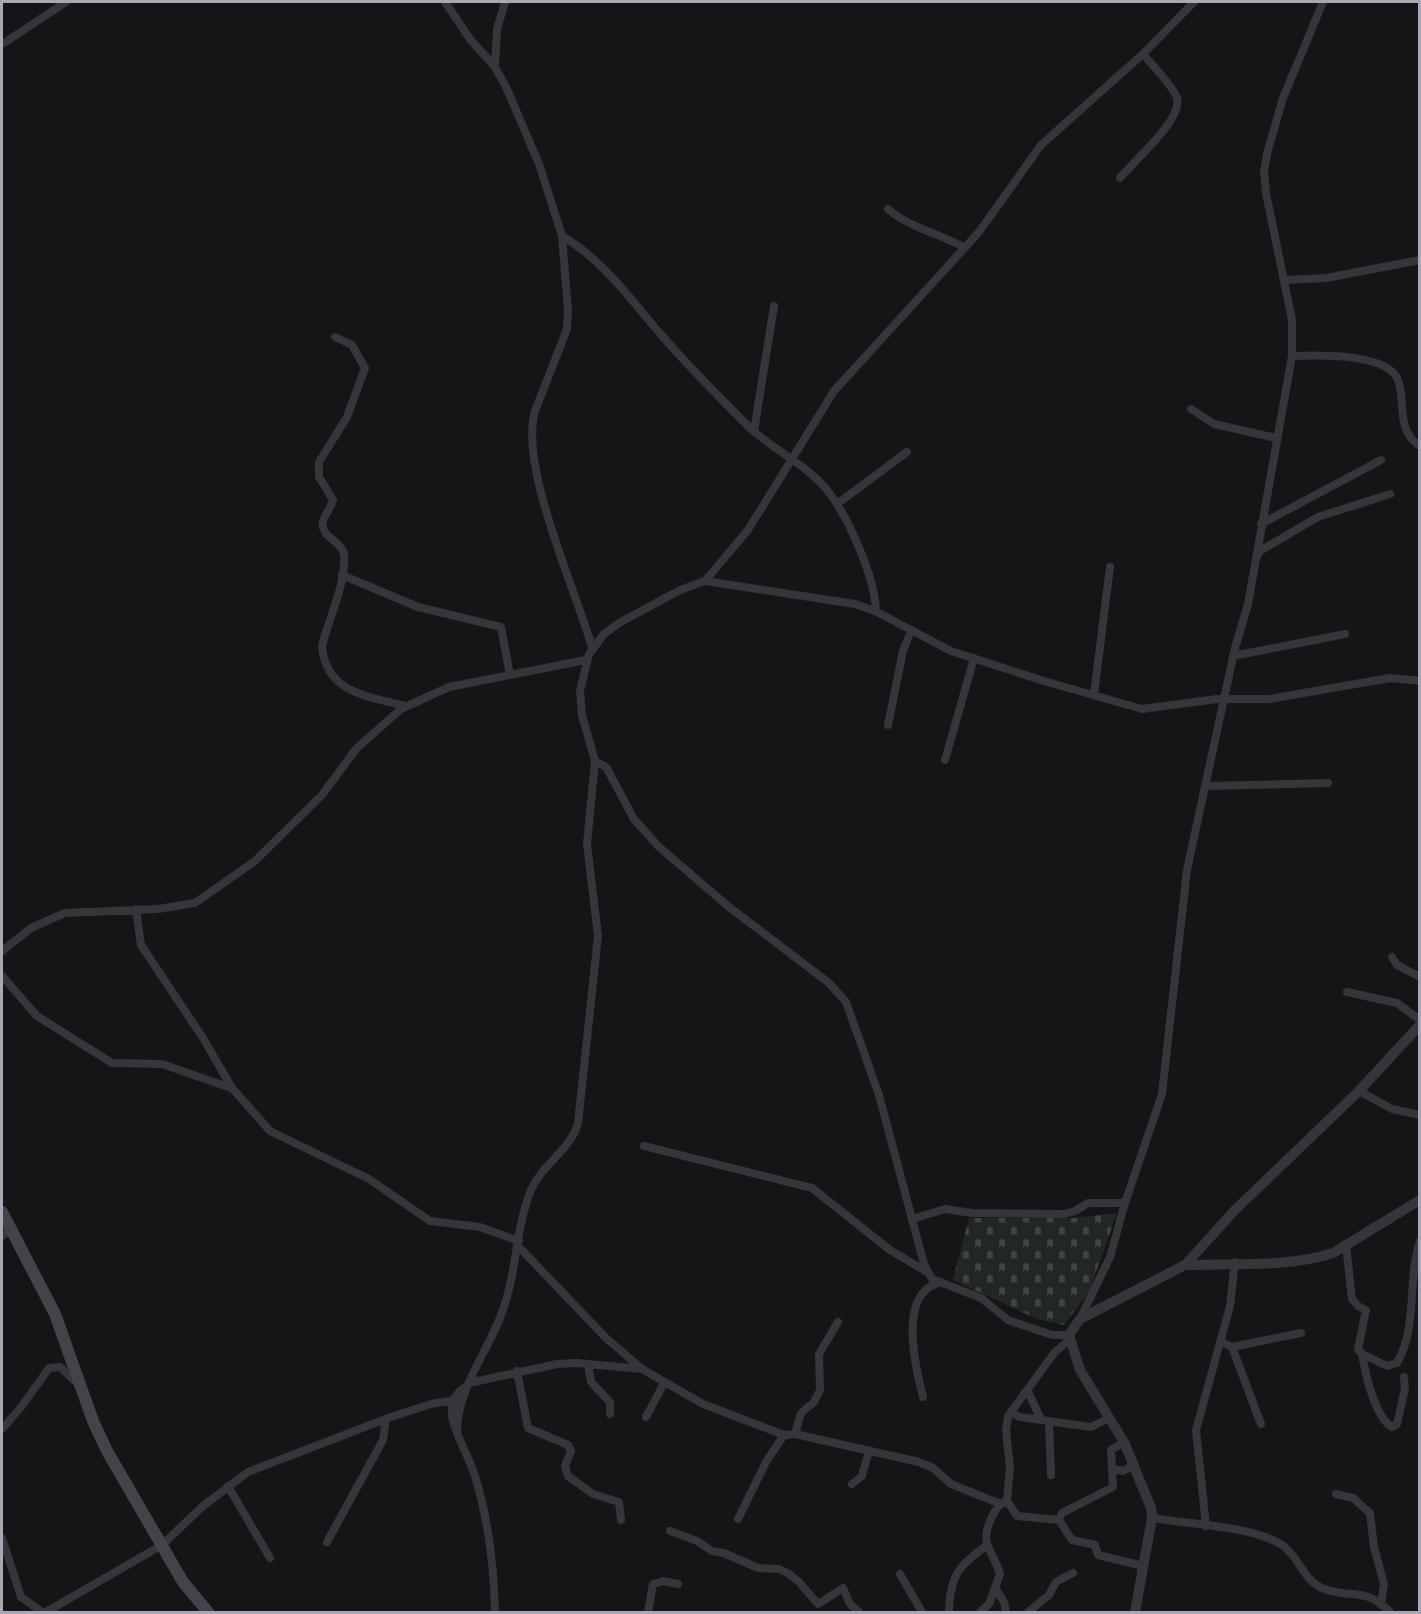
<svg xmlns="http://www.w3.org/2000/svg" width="1421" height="1614" viewBox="0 0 1421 1614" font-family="Inter,sans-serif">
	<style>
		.cemetery { fill: url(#cemetery-stones) }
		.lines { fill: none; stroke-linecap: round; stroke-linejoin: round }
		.minor { stroke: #36353b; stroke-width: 8 }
		.tertiary { stroke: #36353b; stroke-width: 10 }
		.secondary { stroke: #43434a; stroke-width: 12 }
	</style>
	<defs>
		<pattern id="cemetery-stones" width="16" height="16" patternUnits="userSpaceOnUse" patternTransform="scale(1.5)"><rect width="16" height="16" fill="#212823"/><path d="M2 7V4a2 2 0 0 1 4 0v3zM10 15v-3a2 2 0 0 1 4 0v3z" fill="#3e4441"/></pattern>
	</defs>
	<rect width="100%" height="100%" fill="#151416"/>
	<!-- cemetery -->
	<path class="cemetery" d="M1117 1213 1089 1292 1064 1325 1037 1319 953 1280 969 1218H1075Z"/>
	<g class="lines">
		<!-- minor -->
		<path class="minor" d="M445 2 470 39 495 67 507 89 539 164 562 236 568 310 567 329 535 411C519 467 575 588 592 647
			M4 43 66 2
			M495 67 497 29 505 2
			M1120 178C1134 161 1183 119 1177 98 1174 87 1152 65 1143 54
			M888 209C911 229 940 233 965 248
			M562 236C605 261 632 302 664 338 691 369 720 398 749 427 773 450 806 464 827 490 848 516 875 577 876 611
			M1285 280 1326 278 1420 260
			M335 337 352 345 365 368 347 417 319 462V477L333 500C331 508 325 514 323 521 319 537 343 541 344 555 346 584 329 618 322 646 326 694 369 696 405 706
			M1292 356C1317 355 1384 353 1397 378 1407 396 1394 430 1420 446
			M1191 409 1214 424 1276 438
			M754 431 774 306
			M837 504 907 452
			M1261 524 1381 460
			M1256 558 1260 551 1318 517 1390 494
			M342 575 418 607 501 627 510 675
			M705 581 748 530 834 391 979 232 1041 145 1143 54 1194 2
			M1233 656 1345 634
			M1094 695 1110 567
			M888 725 903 651 911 631
			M945 760 974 658
			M595 761 606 767 634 819 658 846 729 907 829 983 846 1002 879 1095 924 1264 932 1279 981 1298 1008 1320 1052 1335H1069
			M1206 786 1328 783
			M136 909 141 945 203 1038 232 1088 270 1131 369 1179 430 1221 480 1227 519 1241
			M2 951 31 928 65 913 158 909 195 903 255 861 322 795 356 749 401 709 449 687 586 660
			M1392 957 1397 965 1420 977
			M2 976 37 1016 112 1063 162 1064 231 1088
			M1347 992 1397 1003 1420 1020
			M1359 1091 1392 1109 1420 1115
			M644 1146 812 1188 890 1250 927 1272
			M912 1219 945 1209 972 1213 1064 1214 1075 1211 1088 1203H1125
			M2 1236 13 1229
			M1346 1245 1352 1299 1358 1306 1366 1310 1358 1349 1362 1354 1387 1366 1397 1363C1418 1327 1407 1281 1420 1241
			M518 1246 606 1338 642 1369
			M1080 1319 1110 1257 1125 1203 1162 1094 1187 870 1235 648 1248 604 1292 356V320L1266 193 1264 172 1267 154 1283 98 1323 2
			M1220 1341 1232 1347 1301 1333
			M1232 1347 1261 1424
			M1362 1354C1365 1372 1375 1418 1392 1427L1397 1424 1405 1388 1404 1377
			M588 1364 591 1382 610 1402V1414
			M517 1371 528 1428 568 1445 571 1451 565 1466 568 1476 593 1494 619 1502 621 1520
			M469 1383 557 1364 577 1363 642 1369 703 1404 784 1435 795 1434 919 1462 933 1468 951 1484 1001 1504
			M467 1386C455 1393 451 1402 452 1416 453 1429 470 1460 475 1476 489 1522 494 1565 495 1612
			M1028 1391 1041 1420 1091 1427 1109 1418
			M923 1397C916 1370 901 1308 928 1288 931 1285 937 1284 941 1282
			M1011 1413 1020 1417 1041 1420
			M646 1417 664 1383
			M1049 1421 1051 1475
			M2 1429 22 1406 49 1368 60 1367 77 1383
			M457 1430C458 1388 487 1353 501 1315 517 1275 515 1229 531 1190 542 1164 571 1150 578 1123L598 936 587 844 595 761 582 715 580 691 589 654 604 634 619 623 680 590 705 581 855 604 875 611 951 651 1044 681 1142 709 1217 699H1269L1390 678 1420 681
			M795 1434 801 1413 814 1402 820 1390 819 1354 838 1322
			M1113 1469 1123 1471 1134 1465
			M852 1484 862 1476 869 1451
			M228 1486 270 1558
			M1336 1494 1353 1498 1370 1513 1374 1547 1384 1584 1381 1605
			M1007 1501 1017 1516 1059 1520 1072 1540 1095 1545 1098 1555 1143 1566
			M1152 1518C1188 1524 1253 1526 1282 1545 1299 1556 1303 1580 1322 1588 1350 1600 1363 1585 1390 1612
			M738 1519 766 1462 784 1435
			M1059 1520 1062 1513 1113 1487 1111 1450 1124 1442
			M1206 1526 1196 1430 1230 1306 1235 1262
			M670 1531 697 1541 712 1551 724 1553 758 1568 779 1569 789 1574 799 1582 818 1604 843 1588 850 1604 859 1612
			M2 1538 21 1597 42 1612
			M327 1542 383 1440 386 1419
			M900 1574 922 1612
			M996 1589 1004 1602 1006 1612
			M46 1612 162 1545 203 1506 248 1472 388 1418 431 1404 462 1399
			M648 1612 653 1584 663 1581 678 1584
			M949 1612C950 1577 957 1567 986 1546
			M980 1612 989 1604 1000 1574C993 1549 978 1545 992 1517 995 1510 999 1504 1007 1501L1010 1467 1006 1431 1008 1416 1055 1352 1069 1340
			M1028 1612 1049 1595 1056 1582 1073 1573"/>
		<!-- tertiary -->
		<path class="tertiary" d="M1185 1265C1234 1263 1287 1268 1333 1253L1420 1200
			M1135 1612 1152 1518 1151 1508 1124 1442 1080 1370 1069 1335 1080 1319 1185 1265 1235 1210 1359 1091 1420 1025"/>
		<!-- secondary -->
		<path class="secondary" d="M2 1212 55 1314 93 1421 107 1451 183 1582 208 1612"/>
	</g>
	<!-- border -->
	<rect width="1421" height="1614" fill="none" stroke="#a7a8b5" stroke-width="6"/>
</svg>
